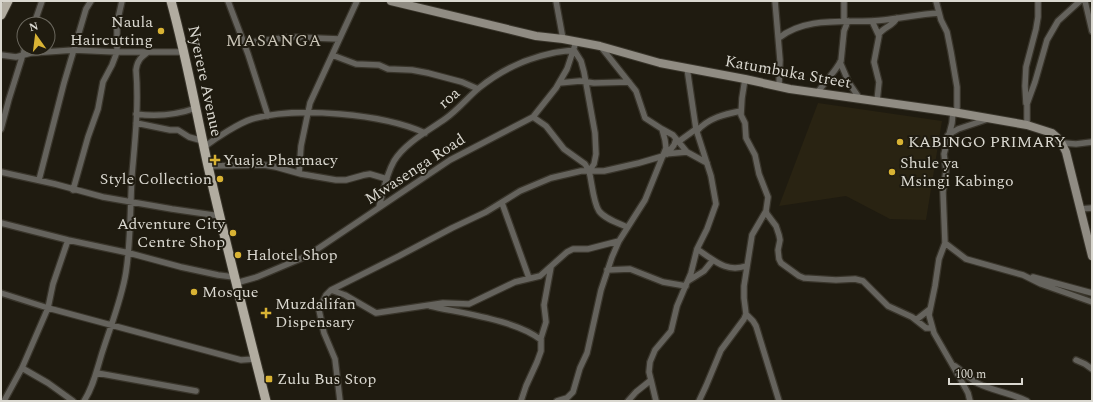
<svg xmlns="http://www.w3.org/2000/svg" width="1093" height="402" viewBox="0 0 1093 402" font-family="Spectral,serif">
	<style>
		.built { fill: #292312 }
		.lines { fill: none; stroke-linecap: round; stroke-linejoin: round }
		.street-casing { stroke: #39352b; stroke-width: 8 }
		.secondary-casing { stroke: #39352b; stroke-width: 10 }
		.primary-casing { stroke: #39352b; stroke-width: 11 }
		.street { stroke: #65635d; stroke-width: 5.5 }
		.secondary { stroke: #908c83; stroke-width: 8 }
		.primary { stroke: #b1aca0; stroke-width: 9 }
		.poi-dot { fill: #d9b334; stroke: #1f1b10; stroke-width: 1.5 }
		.labels { text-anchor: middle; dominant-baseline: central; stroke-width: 4; stroke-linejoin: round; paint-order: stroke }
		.poi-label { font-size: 16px; fill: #dad8d0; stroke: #1f1b10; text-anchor: start }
		.street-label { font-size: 16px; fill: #dad8d0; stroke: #1f1b10 }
		.neighbourhood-label { font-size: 17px; letter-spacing: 1px; fill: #cbc6b8; stroke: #1f1b10 }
	</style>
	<rect width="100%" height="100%" fill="#1f1b10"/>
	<!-- built -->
	<path class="built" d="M818 103 942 121 926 220 890 219 846 196 779 206Z"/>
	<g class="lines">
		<!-- street casing -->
		<g class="street-casing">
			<path id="street" d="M228 1 248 54 268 116
				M556 1 563 39
				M775 1 780 60 779 86
				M844 1V21
				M936 1 941 20 947 32 951 52 957 87V113
				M1085 1 1092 31
				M872 21 879 36 874 62 879 82 877 101
				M34 24 42 1
				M879 34C884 27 893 26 897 18
				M779 38C807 15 850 24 884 20 902 18 921 14 939 13
				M244 43 291 37 339 39
				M1 55 16 57 31 53 74 50 117 52H184
				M332 55 356 64 379 65 388 69 412 70 428 73 462 82 478 89
				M840 62 849 83 860 99
				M745 79 742 98 741 115 745 123 746 138 755 155 759 174 768 197 766 211 767 214 776 226 779 235 780 240 778 250 779 259 781 263 799 276 804 278 836 280 855 279 863 281 888 306 912 317 926 328H932
				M559 83 580 81 594 83 629 82
				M817 93 835 70 841 61 844 31 848 21
				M1026 103 1025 86 1026 67 1036 29 1038 17V1
				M953 112 952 123 944 154 946 171 943 192 945 243 939 259 935 286 929 315 934 333 957 373 968 393 970 401
				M136 114C157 117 176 115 196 108
				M533 117 546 126 564 149 585 164 589 171C592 182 593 202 599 211 605 219 618 223 627 227
				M136 123 170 130H178L189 137 203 141
				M1027 125V104L1035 82 1047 40 1058 21 1080 1
				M1 129 9 99 25 48
				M662 129 673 135 687 152 707 163
				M697 131C708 118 725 114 741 111
				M948 135 958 129 988 119
				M678 142 696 129
				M1063 143 1076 144 1092 142
				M204 147C216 138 239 123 252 119 297 106 383 114 425 133
				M664 154 687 152
				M667 154 674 145 676 139
				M208 166 264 165 276 167 301 174 336 180H346L364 175 370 174 387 179
				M1 172 55 184 103 197 172 209 220 216
				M299 173 301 146 310 103 357 1
				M39 180 64 83 86 9 91 1
				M73 190 88 137 98 109 103 82 112 65 117 52V23L122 1
				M502 203 529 278
				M379 207C383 192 386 175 394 161 405 143 428 131 445 119 458 110 467 98 479 88 506 66 539 53 574 50L581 61 584 72 595 133 596 154 594 164 589 171
				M1080 209 1092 208
				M1 223 68 240 129 253 181 267 218 275 234 277
				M945 243 966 259 1023 275 1041 284 1092 302
				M697 249C714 260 726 273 746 266
				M607 270 630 269 663 282 686 286
				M1033 277 1092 293
				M688 281 704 271 713 260
				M236 283 257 277 307 256 450 160 533 117 556 88 567 69 576 42
				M331 290 345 295 376 313 443 303 469 304 515 282 540 276 567 252 573 249H588L619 241
				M1 293 48 308 241 360 255 359
				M430 306C460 313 517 320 541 340
				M746 314 753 321 756 326 779 401
				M916 320 930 309
				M1076 360 1085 364 1092 369
				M955 366C962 371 969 378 977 383 993 391 1011 393 1027 401
				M22 368 48 383 73 401
				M97 373 196 391
				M4 401 22 368 48 308 53 284 68 240
				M84 401C94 386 97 368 103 350 111 325 122 298 126 272 131 240 130 207 132 175 135 140 139 105 136 70 137 61 141 57 148 52
				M340 401 335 359 324 333 319 310 326 295 331 290 399 256 452 228 486 212 520 191 551 178 581 171H604L639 163 663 156
				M521 401 526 386 537 362 541 351V338L546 322 544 305 551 267
				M557 401 567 398 573 392 580 368 587 353 601 290 612 257 619 241 645 200 666 148 665 140 662 129 645 118 636 91 601 47
				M628 401 636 392 651 380
				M656 401 651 380 649 372 650 362 655 350 671 331 677 306 691 273 697 249 707 229 716 204 711 176 696 129 687 68
				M699 401 706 386 721 350 744 319 746 314 744 298V286L752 235 766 211"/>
		</g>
		<!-- secondary casing -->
		<g class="secondary-casing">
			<path id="secondary" d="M391 1 536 36 563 39 600 46 660 63 745 79 790 89 953 112 1027 125 1052 133 1060 140 1066 152 1092 256"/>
		</g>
		<!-- primary casing -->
		<g class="primary-casing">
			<path id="primary" d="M171 1C186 55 196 111 208 166 226 245 246 323 266 401
				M1 15 8 1"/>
		</g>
		<!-- street -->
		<use href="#street" class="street"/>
		<!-- secondary -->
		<use href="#secondary" class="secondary"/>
		<!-- primary -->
		<use href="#primary" class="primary"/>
	</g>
	<!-- markers -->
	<g class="poi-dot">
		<circle cx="161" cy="31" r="4"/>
		<circle cx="900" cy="142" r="4"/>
		<path d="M213 154h4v4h4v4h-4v4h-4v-4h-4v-4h4z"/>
		<circle cx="892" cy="172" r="4"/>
		<circle cx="220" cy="179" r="4"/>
		<circle cx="233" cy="233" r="4"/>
		<circle cx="238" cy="255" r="4"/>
		<circle cx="194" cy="292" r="4"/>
		<path d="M264 307h4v4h4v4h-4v4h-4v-4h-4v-4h4z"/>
		<rect x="265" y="375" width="8" height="8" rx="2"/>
	</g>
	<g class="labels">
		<!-- poi labels -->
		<g class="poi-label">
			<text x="153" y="22" text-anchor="end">Naula<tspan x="153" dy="18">Haircutting</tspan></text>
			<text x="908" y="142">KABINGO PRIMARY</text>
			<text x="223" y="160">Yuaja Pharmacy</text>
			<text x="900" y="163">Shule ya<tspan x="900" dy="18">Msingi Kabingo</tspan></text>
			<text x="212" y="179" text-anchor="end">Style Collection</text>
			<text x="225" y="224" text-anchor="end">Adventure City<tspan x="225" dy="18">Centre Shop</tspan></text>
			<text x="246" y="255">Halotel Shop</text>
			<text x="202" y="292">Mosque</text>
			<text x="275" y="304">Muzdalifan<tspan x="275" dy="18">Dispensary</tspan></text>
			<text x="277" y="379">Zulu Bus Stop</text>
		</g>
		<!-- street labels -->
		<g class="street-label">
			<text transform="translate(788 72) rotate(10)">Katumbuka Street</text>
			<text transform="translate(205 81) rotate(78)">Nyerere Avenue</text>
			<text transform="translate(449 98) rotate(-41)">roa</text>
			<text transform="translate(415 169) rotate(-33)">Mwasenga Road</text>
		</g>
		<!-- neighbourhood labels -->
		<g class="neighbourhood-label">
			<text x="274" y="41">MASANGA</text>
		</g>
	</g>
	<!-- border -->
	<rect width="1093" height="402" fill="none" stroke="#dad8d0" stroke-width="4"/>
	<!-- north arrow -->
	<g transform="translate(36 36) rotate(346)"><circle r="19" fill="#1f1b10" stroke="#6a675d"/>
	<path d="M0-3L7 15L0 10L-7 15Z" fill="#d9b334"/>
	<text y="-6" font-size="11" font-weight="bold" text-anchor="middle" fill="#dad8d0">N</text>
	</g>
	<!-- scale -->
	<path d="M949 378v6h73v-6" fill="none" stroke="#dad8d0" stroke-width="2"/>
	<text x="955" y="378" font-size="12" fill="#dad8d0" stroke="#1f1b10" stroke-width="3" paint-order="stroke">100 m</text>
</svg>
